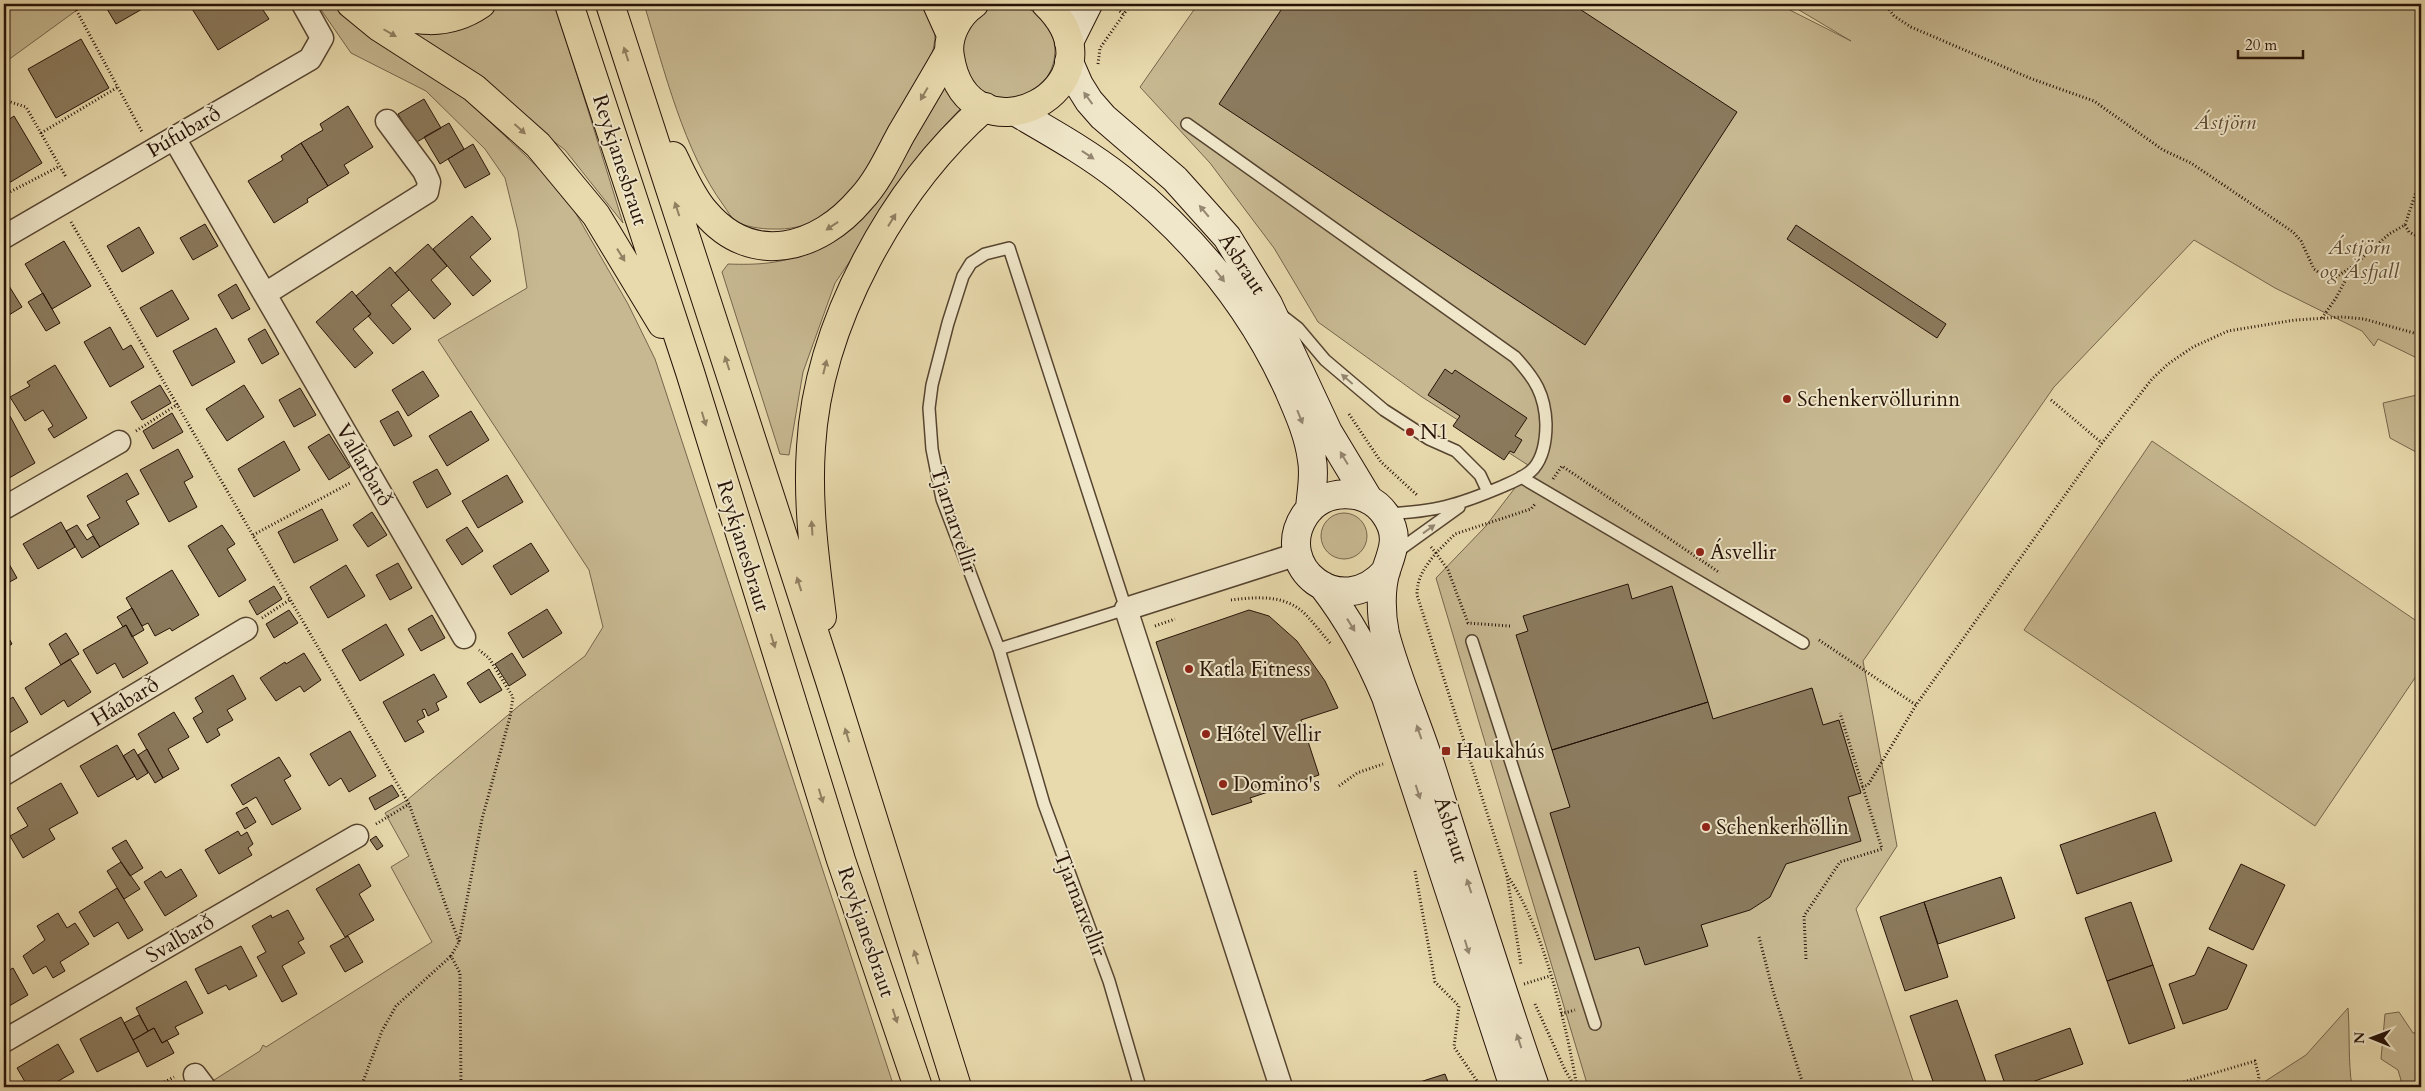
<svg xmlns="http://www.w3.org/2000/svg" width="2425" height="1091" viewBox="0 0 2425 1091" font-family="Cardo,serif">
	<style>
		.green { fill: #c7b891; stroke: #76654c }
		.building { fill: #8b7a5d; stroke: #261207 }
		.lines { fill: none; stroke-linecap: round; stroke-linejoin: round }
		.lane-casing { stroke: #564430; stroke-width: 14 }
		.street-casing { stroke: #564430; stroke-width: 25 }
		.secondary-casing { stroke: #261207; stroke-width: 30 }
		.primary-casing { stroke: #261207; stroke-width: 30 }
		.highway-casing { stroke: #261207; stroke-width: 30 }
		.path { stroke: #261207; stroke-width: 3; stroke-dasharray: 1 2.5; stroke-linecap: butt }
		.lane { stroke: #f0e7ca; stroke-width: 11 }
		.street { stroke: #f0e7ca; stroke-width: 22 }
		.secondary { stroke: #f0e7ca; stroke-width: 28 }
		.primary { stroke: #e8daad; stroke-width: 28 }
		.highway { stroke: #e8daad; stroke-width: 28 }
		.oneway { fill: #918062 }
		.oneway2 { fill: #958772 }
		.poi-dot { fill: #8f2418; stroke: #f0e7ca; stroke-width: 2 }
		.labels { text-anchor: middle; dominant-baseline: central; stroke-width: 4; stroke-linejoin: round; paint-order: stroke }
		.park-label { font-size: 21px; font-style: italic; fill: #5e4c37; stroke: #f0e7ca }
		.street-label { font-size: 21px; fill: #261207; stroke: #f0e7ca }
		.poi-label { font-size: 21px; fill: #261207; stroke: #f0e7ca; text-anchor: start }
	</style>
	<rect width="100%" height="100%" fill="#e8daad"/>
	<filter id="stains"><feTurbulence type="fractalNoise" baseFrequency=".004" numOctaves="4"/><feColorMatrix values="0 0 0 0 .2 0 0 0 0 .09 0 0 0 0 .02 0 0 0 .5 -.17"/></filter>
	<radialGradient id="worn" r=".72"><stop offset=".6" stop-color="#630" stop-opacity="0"/><stop offset="1" stop-color="#630" stop-opacity=".3"/></radialGradient>
	<!-- green -->
	<path class="green" d="M4 4H73L77 10 4 63Z
		M317 4H339L453 87 563 191 628 304 655 359 894 1087H203L260 1051 263 1045 266 1047 432 942 391 867 409 856 385 813 407 800 520 705 585 656 603 627 589 570 438 340 527 288 518 231 505 178 485 149 426 91 351 53Z
		M490 4H555L623 223 565 150 437 51 402 31Z
		M644 4H922C933 13 937 31 934 45 930 69 907 101 894 122 864 171 840 232 772 229 762 229 745 227 736 221 731 218 727 210 724 206 684 152 664 69 644 4Z
		M1198 4H1778L1851 41 1789 4H2421V360L2378 339 2374 346 2362 331 2275 288 2194 240 2054 387 1863 661 1897 846 1856 909 1915 1087H1588L1436 578 1485 527 1531 467 1422 397 1318 322 1274 248 1210 163 1140 87Z
		M961 51a47 47 0 1 1 94 0a47 47 0 1 1-94 0Z
		M943 85 963 106 945 125 924 153 835 283 803 372 789 455 780 454 722 272 728 264C757 265 781 264 809 252Z
		M2421 394V464L2416 452 2390 438 2383 403Z
		M2152 441 2421 624V669L2315 826 2024 630Z
		M1321 536a23 23 0 1 1 46 0a23 23 0 1 1-46 0Z
		M2348 1008C2350 1035 2348 1061 2352 1087H2263L2264 1082 2306 1055Z
		M2399 1012 2413 1033 2421 1032V1087H2403L2398 1070 2381 1059 2385 1014Z"/>
	<!-- building -->
	<path class="building" d="M104 4H151L116 24Z
		M189 4H259L269 19 218 50Z
		M1285 4H1572L1737 112 1585 345 1219 104Z
		M81 39 109 88 56 118 28 69Z
		M424 99 441 128 415 143 398 114Z
		M348 106 373 147 344 165 349 173 328 186 301 143 323 130 320 124Z
		M14 116 42 163 4 186V123Z
		M449 123 464 149 440 164 424 137Z
		M301 143 328 186 307 199 308 202 274 223 248 181 283 160 281 156Z
		M473 144 490 174 465 188 448 159Z
		M472 216 491 239 470 257 491 281 473 296 433 249Z
		M205 224 218 246 193 260 180 238Z
		M1796 225 1946 324 1937 338 1787 239Z
		M139 227 154 253 122 272 107 246Z
		M64 241 91 286 52 309 25 264Z
		M428 244 447 266 431 280 451 304 434 319 395 273Z
		M390 267 409 290 391 305 411 329 393 344 368 316 371 314 356 296Z
		M6 281 22 307 4 318V282Z
		M236 284 250 309 232 319 218 295Z
		M172 290 189 319 157 337 140 308Z
		M352 291 371 314 353 329 373 353 355 368 316 322Z
		M43 293 60 323 46 331 28 302Z
		M110 327 123 350 131 345 144 367 110 387 84 342Z
		M216 328 235 362 192 386 173 351Z
		M265 329 279 354 262 364 248 339Z
		M55 365 87 418 54 438 48 429 53 426 43 410 25 421 10 397 30 386 27 382Z
		M1445 369 1452 374 1455 370 1527 418 1515 436 1522 440 1514 453 1510 451 1504 460 1453 426 1460 416 1428 395Z
		M423 371 439 396 408 416 392 390Z
		M160 385 171 403 142 420 131 402Z
		M244 385 264 417 227 441 206 409Z
		M300 388 316 415 294 427 279 400Z
		M398 411 412 436 394 446 380 421Z
		M471 411 489 440 447 466 429 436Z
		M172 413 183 432 153 449 143 431Z
		M10 416 35 463 4 481V419Z
		M329 434 350 467 329 480 308 447Z
		M284 441 300 470 254 497 238 469Z
		M178 449 193 477 184 482 197 507 169 522 140 470Z
		M437 469 451 494 427 508 413 482Z
		M127 473 139 494 126 501 139 524 100 547 87 525 100 518 87 496Z
		M507 475 523 502 478 528 462 501Z
		M322 509 338 540 294 563 278 532Z
		M372 512 387 535 368 547 353 525Z
		M61 522 75 547 38 569 23 544Z
		M77 525 87 540 93 536 100 547 82 558 66 531Z
		M222 525 235 544 227 549 246 580 219 597 188 546Z
		M467 527 483 551 462 565 446 540Z
		M531 543 549 571 511 595 493 566Z
		M4 555 17 578 4 585Z
		M398 563 412 588 390 600 376 575Z
		M346 565 365 596 328 618 310 587Z
		M172 570 199 615 172 631 170 628 155 636 148 623 142 626 126 598Z
		M1628 584 1632 599 1672 586 1708 702 1552 750 1516 635 1528 631 1523 616Z
		M274 586 282 599 257 615 249 601Z
		M132 608 144 630 132 637 126 625 123 627 117 617Z
		M547 609 562 633 523 658 508 633Z
		M289 610 298 623 274 638 266 624Z
		M1249 610 1269 616 1297 641 1325 681 1338 708 1301 720 1319 775 1250 798 1252 802 1212 815 1156 642Z
		M432 615 445 638 421 651 408 629Z
		M386 624 404 655 360 681 342 650Z
		M126 625 148 663 123 678 115 663 97 674 83 650Z
		M4 629 12 644 4 649Z
		M66 633 79 654 61 665 49 644Z
		M304 653 321 680 304 692 300 686 276 701 260 678 285 662 286 664Z
		M512 653 526 675 509 686 495 664Z
		M70 659 91 692 68 707 64 700 41 715 25 688Z
		M489 669 502 690 480 703 467 683Z
		M434 674 447 697 436 703 439 710 428 716 425 709 422 710 425 717 417 721 424 732 405 742 383 702Z
		M233 675 246 699 227 710 233 720 217 729 220 735 207 743 193 718 203 712 195 698Z
		M1812 688 1823 725 1839 720 1861 793 1848 797 1861 841 1786 864 1770 897 1750 910 1701 925 1708 946 1645 965 1639 947 1595 960 1550 813 1570 807 1552 750 1708 702 1713 719Z
		M13 697 28 722 4 736V703Z
		M174 712 189 737 168 749 179 769 163 778 138 734Z
		M350 731 376 776 349 792 341 778 329 786 310 754Z
		M117 745 135 776 98 797 80 766Z
		M134 749 148 773 137 780 123 756Z
		M147 749 163 778 155 783 138 755Z
		M279 757 291 776 284 780 301 809 272 825 256 797 243 805 231 785Z
		M61 783 78 813 49 829 55 839 23 858 10 836 28 826 17 808Z
		M392 785 399 796 375 810 369 798Z
		M247 807 256 822 245 829 236 813Z
		M2155 812 2172 861 2077 894 2060 845Z
		M238 831 241 836 247 832 253 844 248 848 252 855 219 874 205 850Z
		M376 836 383 846 377 850 370 840Z
		M126 840 143 868 130 876 112 848Z
		M121 862 140 889 124 899 107 871Z
		M359 864 371 886 359 894 374 920 345 937 316 889Z
		M2241 864 2285 885 2253 950 2209 929Z
		M181 869 197 896 165 916 144 882 161 871 166 878Z
		M2001 877 2015 918 1938 944 1924 902Z
		M117 888 143 930 128 939 118 922 94 937 79 912Z
		M1924 902 1948 977 1905 991 1880 917Z
		M2131 902 2153 965 2107 981 2085 918Z
		M288 910 304 939 298 942 305 953 282 966 297 994 282 1002 257 957 266 952 252 926 271 915 272 918Z
		M58 913 67 928 75 923 89 944 60 962 65 971 53 978 46 966 33 974 23 956 45 940 37 926Z
		M348 936 363 962 345 972 330 946Z
		M241 946 257 976 229 990 226 985 208 994 195 969Z
		M2208 947 2247 965 2227 1009 2183 1024 2169 984 2195 975Z
		M2153 965 2175 1028 2129 1044 2107 981Z
		M13 968 28 995 4 1009V973Z
		M186 981 203 1013 175 1027 179 1034 162 1043 154 1028 148 1031 136 1008Z
		M1957 1000 1987 1085 1979 1087H1935L1910 1016Z
		M139 1015 148 1031 133 1040 124 1023Z
		M121 1017 139 1051 97 1072 80 1039Z
		M154 1028 162 1043 167 1040 174 1053 147 1067 133 1040Z
		M2070 1028 2083 1064 2018 1087H2006L1995 1055Z
		M58 1044 74 1072 48 1087 44 1082 35 1087H28L17 1068Z
		M1445 1074 1450 1087H1404Z"/>
	<g class="lines">
		<!-- lane casing -->
		<g class="lane-casing">
			<path id="lane" d="M1187 124 1515 357C1535 379 1545 394 1546 424 1546 439 1544 456 1534 468 1526 477 1512 482 1501 487 1456 506 1436 511 1387 514
				M1280 314 1298 328 1325 360 1384 410 1429 439 1456 451 1480 475 1488 492
				M1521 477 1803 643
				M1395 553 1459 507
				M1472 641 1595 1024
				M999 649 1126 609 1009 248 985 254 971 263 963 276 948 323 932 385 929 408 932 449 942 499 999 649 1044 804 1109 981 1140 1087"/>
		</g>
		<!-- street casing -->
		<g class="street-casing">
			<path id="street" d="M174 138 464 637
				M4 237 310 59 322 38 303 4
				M265 294 427 192 429 182 424 171 387 121
				M4 508 119 442
				M4 774 246 629
				M4 1041 357 836
				M195 1075 204 1087
				M1281 1087 1126 609 1298 554"/>
		</g>
		<!-- secondary casing -->
		<g class="secondary-casing">
			<path id="secondary" d="M1069 42 1088 4
				M1069 62 1079 85 1089 101 1103 117 1175 179 1227 237 1268 304 1328 432 1369 500
				M1016 112C1052 133 1088 153 1121 179 1193 236 1250 305 1288 388 1298 411 1309 435 1312 460 1315 476 1311 493 1310 509
				M1386 571C1341 623 1271 566 1305 515 1323 488 1366 487 1385 514 1400 535 1393 550 1386 570 1380 589 1381 615 1385 634 1397 679 1417 723 1431 767 1465 874 1498 981 1535 1087
				M1323 586C1350 621 1369 656 1386 697L1514 1087"/>
		</g>
		<!-- primary casing -->
		<g class="primary-casing">
			<path id="primary" d="M937 4 951 35
				M974 4C958 15 946 37 950 57 968 170 1131 87 1046 4"/>
		</g>
		<!-- highway casing -->
		<g class="highway-casing">
			<path id="highway" d="M351 4 379 27 474 88 538 145 596 215 662 324
				M379 4C411 25 449 26 481 4
				M569 4 690 372 841 860 918 1087
				M610 4 830 681 957 1087
				M673 156C682 174 691 196 705 212 752 268 819 249 861 199 878 181 889 156 901 134 917 107 933 80 949 52
				M822 617C815 561 807 504 811 447 818 324 893 188 985 107"/>
		</g>
		<!-- path -->
		<path class="path" d="M73 4 142 132
			M1112 4 1124 15
			M1885 4 1894 16 1911 27 2032 79 2094 101 2163 150 2191 163 2293 232 2301 241 2314 269 2327 278H2334L2352 267 2389 234 2405 225 2419 183 2420 172
			M1098 64 1100 48 1131 4
			M4 100 26 107 66 177
			M41 133 118 87
			M2420 173 2421 166
			M4 195 60 166
			M71 222 409 804 459 942
			M2405 225 2409 232 2421 238
			M2322 318 2336 298 2352 268
			M2051 400 2102 443
			M1349 414 1381 462 1417 495
			M136 431 178 404
			M1553 479 1562 466 1720 573
			M253 535 350 483
			M1431 547 1436 553C1425 567 1417 577 1417 595L1507 875C1544 928 1566 1024 1577 1087
			M1231 600C1256 597 1285 594 1305 614 1314 623 1322 634 1331 644
			M262 618 291 599
			M1155 626 1175 619
			M1510 626 1468 623 1448 570 1436 553 1455 534 1531 509 1535 504
			M1819 640 1916 705
			M1339 786 1357 773 1383 764
			M1862 787 1868 785 1916 705 2102 443 2152 379 2168 364 2193 347 2228 331 2295 320 2343 317 2364 319 2421 335
			M376 824 409 804
			M1415 871 1435 982 1459 1006 1454 1047 1481 1087
			M1507 876 1521 965
			M1759 937 1773 991 1804 1087
			M1806 959 1804 916 1840 862 1882 849 1840 713
			M1524 984 1550 976
			M1535 1004 1565 1070 1575 1087
			M1561 1014 1575 1010
			M155 1087 174 1077
			M361 1087 382 1031 396 1006 451 956
			M461 1087 460 973 451 956 459 942 482 819 510 717 513 697 489 658 479 650
			M2167 1087 2255 1061 2259 1077 2257 1087"/>
		<!-- lane -->
		<use href="#lane" class="lane"/>
		<!-- street -->
		<use href="#street" class="street"/>
		<!-- secondary -->
		<use href="#secondary" class="secondary"/>
		<!-- primary -->
		<use href="#primary" class="primary"/>
		<!-- highway -->
		<use href="#highway" class="highway"/>
	</g>
	<!-- one-way arrows -->
	<defs><path id="oneway-solid" d="M-6-.8H1V-3.2L6.5 0L1 3.2V.8H-6Z" transform="scale(1.25)"/></defs>
	<g class="oneway">
		<use href="#oneway-solid" transform="translate(390 33) rotate(30)"/>
		<use href="#oneway-solid" transform="translate(626 54) rotate(-108)"/>
		<use href="#oneway-solid" transform="translate(924 94) rotate(120)"/>
		<use href="#oneway-solid" transform="translate(520 129) rotate(42)"/>
		<use href="#oneway-solid" transform="translate(677 209) rotate(-108)"/>
		<use href="#oneway-solid" transform="translate(892 220) rotate(-58)"/>
		<use href="#oneway-solid" transform="translate(832 226) rotate(146)"/>
		<use href="#oneway-solid" transform="translate(621 255) rotate(58)"/>
		<use href="#oneway-solid" transform="translate(727 363) rotate(-108)"/>
		<use href="#oneway-solid" transform="translate(825 367) rotate(-76)"/>
		<use href="#oneway-solid" transform="translate(704 419) rotate(73)"/>
		<use href="#oneway-solid" transform="translate(812 528) rotate(-94)"/>
		<use href="#oneway-solid" transform="translate(799 584) rotate(-108)"/>
		<use href="#oneway-solid" transform="translate(773 641) rotate(73)"/>
		<use href="#oneway-solid" transform="translate(847 735) rotate(-107)"/>
		<use href="#oneway-solid" transform="translate(821 796) rotate(73)"/>
		<use href="#oneway-solid" transform="translate(916 957) rotate(-107)"/>
		<use href="#oneway-solid" transform="translate(895 1016) rotate(72)"/>
	</g>
	<g class="oneway2">
		<use href="#oneway-solid" transform="translate(1088 98) rotate(-126)"/>
		<use href="#oneway-solid" transform="translate(1088 155) rotate(34)"/>
		<use href="#oneway-solid" transform="translate(1204 211) rotate(-130)"/>
		<use href="#oneway-solid" transform="translate(1220 276) rotate(52)"/>
		<use href="#oneway-solid" transform="translate(1347 379) rotate(-139)"/>
		<use href="#oneway-solid" transform="translate(1300 417) rotate(68)"/>
		<use href="#oneway-solid" transform="translate(1344 458) rotate(-121)"/>
		<use href="#oneway-solid" transform="translate(1429 529) rotate(-36)"/>
		<use href="#oneway-solid" transform="translate(1351 625) rotate(58)"/>
		<use href="#oneway-solid" transform="translate(1419 732) rotate(-109)"/>
		<use href="#oneway-solid" transform="translate(1418 792) rotate(72)"/>
		<use href="#oneway-solid" transform="translate(1469 886) rotate(-108)"/>
		<use href="#oneway-solid" transform="translate(1467 947) rotate(73)"/>
		<use href="#oneway-solid" transform="translate(1519 1041) rotate(-108)"/>
	</g>
	<!-- markers -->
	<g class="poi-dot">
		<circle cx="1787" cy="399" r="5"/>
		<circle cx="1410" cy="432" r="5"/>
		<circle cx="1700" cy="552" r="5"/>
		<circle cx="1189" cy="669" r="5"/>
		<circle cx="1206" cy="734" r="5"/>
		<rect x="1441" y="746" width="10" height="10" rx="2.5"/>
		<circle cx="1223" cy="784" r="5"/>
		<circle cx="1706" cy="827" r="5"/>
	</g>
	<g class="labels">
		<!-- park labels -->
		<g class="park-label">
			<text x="2225" y="122">Ástjörn</text>
			<text x="2359" y="247">Ástjörn<tspan x="2359" dy="24">og Ásfjall</tspan></text>
		</g>
		<!-- street labels -->
		<g class="street-label">
			<text transform="translate(184 132) rotate(-30)">Þúfubarð</text>
			<text transform="translate(620 160) rotate(72)">Reykjanesbraut</text>
			<text transform="translate(1242 264) rotate(57)">Ásbraut</text>
			<text transform="translate(364 465) rotate(60)">Vallarbarð</text>
			<text transform="translate(954 520) rotate(72)">Tjarnarvellir</text>
			<text transform="translate(743 546) rotate(73)">Reykjanesbraut</text>
			<text transform="translate(125 702) rotate(-31)">Háabarð</text>
			<text transform="translate(1451 830) rotate(72)">Ásbraut</text>
			<text transform="translate(1080 904) rotate(69)">Tjarnarvellir</text>
			<text transform="translate(866 932) rotate(71)">Reykjanesbraut</text>
			<text transform="translate(180 939) rotate(-30)">Svalbarð</text>
		</g>
		<!-- poi labels -->
		<g class="poi-label">
			<text x="1797" y="399">Schenkervöllurinn</text>
			<text x="1420" y="432">N1</text>
			<text x="1710" y="552">Ásvellir</text>
			<text x="1199" y="669">Katla Fitness</text>
			<text x="1216" y="734">Hótel Vellir</text>
			<text x="1456" y="751">Haukahús</text>
			<text x="1233" y="784">Domino's</text>
			<text x="1716" y="827">Schenkerhöllin</text>
		</g>
	</g>
	<!-- margin -->
	<rect width="2425" height="1091" fill="none" stroke="#e8daad" stroke-width="20"/>
	<rect x="5" y="5" width="2415" height="1081" fill="none" stroke="#261207" stroke-width="2.5"/>
	<rect x="10" y="10" width="2405" height="1071" fill="none" stroke="#261207"/>
	<!-- north arrow -->
	<g transform="translate(2372 1038) rotate(271)" stroke="#f0e7ca" stroke-width="4" paint-order="stroke">
	<path d="M0-4L9 19L0 12L-9 19Z" fill="#261207"/>
	<text y="-8" font-size="14" font-weight="bold" text-anchor="middle" fill="#261207">N</text>
	</g>
	<!-- scale -->
	<path d="M2238 50v8h65v-8" fill="none" stroke="#261207" stroke-width="2.5"/>
	<text x="2245" y="50" font-size="15" fill="#261207" stroke="#f0e7ca" stroke-width="4" paint-order="stroke">20 m</text>
	<rect width="100%" height="100%" filter="url(#stains)"/>
	<rect width="100%" height="100%" fill="url(#worn)"/>
</svg>
